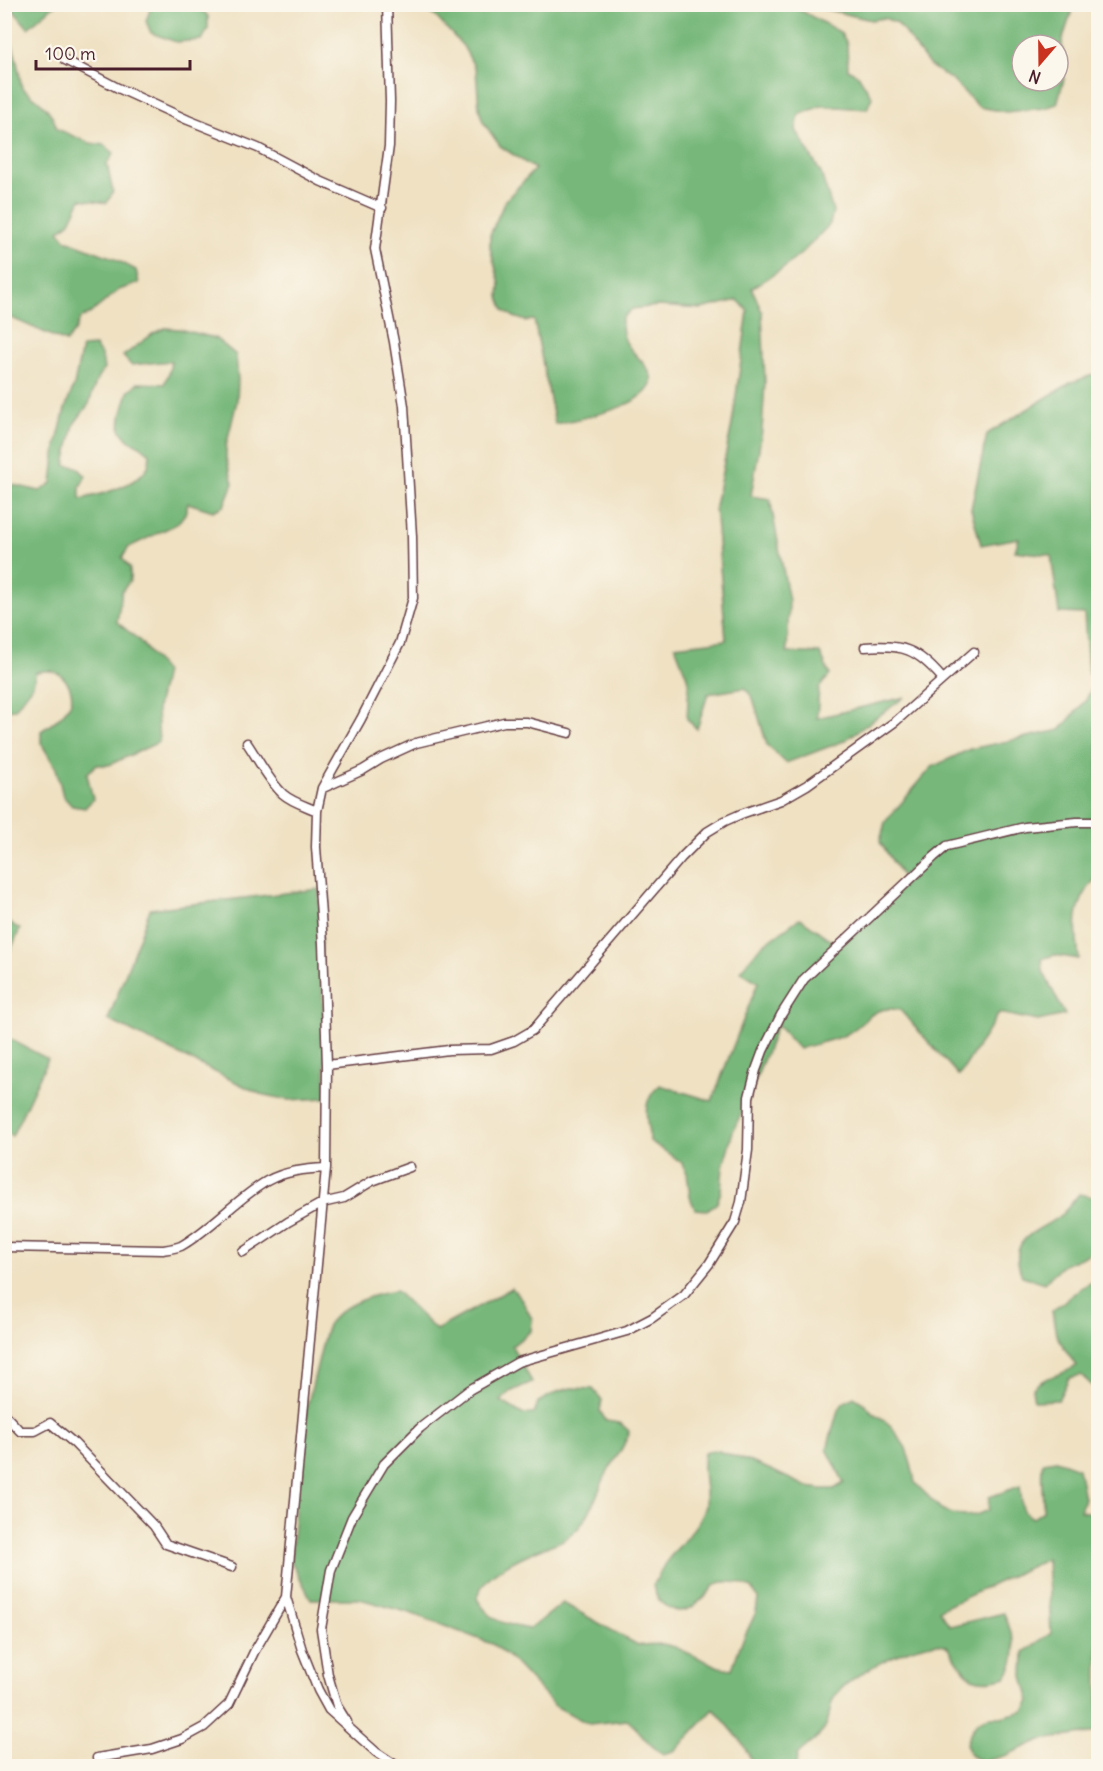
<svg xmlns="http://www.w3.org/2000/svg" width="1103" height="1771" viewBox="0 0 1103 1771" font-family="Delius,sans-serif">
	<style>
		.forest { fill: #77b87a; stroke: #606c52; stroke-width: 1.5; fill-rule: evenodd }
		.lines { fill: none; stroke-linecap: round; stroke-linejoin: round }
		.minor-casing { stroke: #633c42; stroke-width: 11 }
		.minor { stroke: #fff; stroke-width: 8 }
	</style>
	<rect width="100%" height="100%" fill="#fbf7ec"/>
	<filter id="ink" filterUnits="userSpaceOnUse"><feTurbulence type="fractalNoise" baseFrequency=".0167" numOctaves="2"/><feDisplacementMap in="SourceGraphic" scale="12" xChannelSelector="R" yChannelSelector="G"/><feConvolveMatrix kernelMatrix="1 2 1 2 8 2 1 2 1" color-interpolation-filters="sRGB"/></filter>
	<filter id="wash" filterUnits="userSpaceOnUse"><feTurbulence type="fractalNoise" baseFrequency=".008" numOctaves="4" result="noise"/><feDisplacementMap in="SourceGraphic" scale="24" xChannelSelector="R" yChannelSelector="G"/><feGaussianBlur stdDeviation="1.35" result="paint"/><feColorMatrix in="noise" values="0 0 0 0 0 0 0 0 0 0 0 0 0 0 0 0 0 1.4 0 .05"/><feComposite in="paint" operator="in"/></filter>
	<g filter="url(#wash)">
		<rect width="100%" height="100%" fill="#efe1c2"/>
		<!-- forest -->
		<path class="forest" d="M9 5H55L28 28Z
			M149 5 193 4 198 6 208 16V29L202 40 176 42 151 33 146 21 150 10Z
			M418 5H791L840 32 847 43 848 69 859 76 872 97 867 109 821 106 799 115 796 130 821 173 833 211 830 224 803 252 784 268 752 288 762 312 765 382 762 431 751 496 770 499 789 601 787 653H820L830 675 819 688 817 718 905 697 844 741 786 763 767 745 753 698 745 688 708 694 697 729 687 719 689 682 675 646 726 640 715 506 732 424 748 311 738 300 701 309 658 306 632 309 622 318C621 349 634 348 648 370 671 404 573 420 555 424L534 320 526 321 514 317 504 310 499 297 500 284 490 248V235L505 201 535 169 500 146 483 122 479 108 476 70 463 46 436 17Z
			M814 5H1074L1062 41 1064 79 1057 104 1045 108 1006 112 979 107 952 80 930 66 897 23 884 18 871 20 820 8ZM1022 45H1058V81H1022Z
			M5 30C16 47 18 68 22 88 39 101 51 107 57 129L90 143 104 145 114 153 107 164 113 192 107 203 81 199 70 222 59 231 66 240 113 258 136 270 139 283 119 290 91 313 80 319 75 331 66 342 5 315Z
			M165 328 179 329 215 338 236 355 238 380 237 401 226 446V458L233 483 224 506 213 511 188 503 185 514 177 524 129 547 122 558 130 568V581L122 591 117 622 139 640 165 672 157 708 159 742 109 765H96L87 774 93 799 85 808 72 806 63 796 56 768 41 743V731C51 725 62 717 69 706 77 693 65 672 50 671 45 670 40 672 36 672L33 685 15 709 5 710V483L40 491 52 483 56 446 65 409 74 385 82 347 95 346 102 356 104 369 97 379 89 404 74 424 65 465 77 467 86 476 80 487V499C100 495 135 487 147 468 150 464 149 459 150 454L140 446 128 440 120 430 121 416 128 392 138 383 164 384 169 373 171 361 131 365 123 356 154 333Z
			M1098 373V674H1088L1084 614 1059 613 1051 555 1015 551 1019 538 981 545 971 509 987 434 1070 383Z
			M1098 674V882L1095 879C1072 907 1075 925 1079 959L1054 955 1042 959 1043 971 1065 1015 1038 1021 999 1013 959 1076 900 1010C870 1004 867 1024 845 1035 831 1041 814 1044 799 1049L777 1025 749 1097 733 1131 723 1167 721 1191 717 1203 707 1210 695 1209 690 1197 687 1173 681 1162 650 1141C647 1118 640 1102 660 1085L712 1101 758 982 740 971 760 947 800 918 839 946 906 882 880 842 885 822 932 767 970 749 1060 730 1086 700Z
			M319 889 326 1098 289 1100 260 1094 108 1020 150 909Z
			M5 920 20 929 5 963Z
			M4 1036 48 1059 12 1136 5 1131Z
			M1079 1194 1098 1198V1246L1085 1256 1062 1266 1044 1283 1022 1276C1005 1234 1041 1233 1063 1213 1069 1207 1074 1200 1079 1194Z
			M1098 1279V1391L1081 1375 1069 1378 1058 1400 1034 1401 1032 1389C1045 1375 1061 1376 1076 1366L1056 1335 1052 1311 1081 1288Z
			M512 1288 520 1297 532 1319 531 1331 512 1346 532 1382 510 1392 501 1401 522 1414H534L538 1402 559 1391 571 1388 593 1389 602 1400 600 1411 606 1421 620 1423 629 1431C625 1448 614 1460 606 1475 595 1497 589 1523 568 1537 562 1542 551 1545 543 1548 525 1555 492 1570 482 1586 480 1590 479 1595 477 1599 492 1623 504 1624 530 1629L563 1603 638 1645 663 1644 675 1647 719 1667 732 1669 740 1646 756 1612 758 1599 752 1588C742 1584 726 1578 715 1585 712 1587 711 1590 709 1592 698 1604 685 1617 669 1608 659 1603 656 1596 653 1586 657 1579 660 1572 664 1565 676 1547 702 1526 705 1504 707 1487 700 1472 704 1453L716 1450 762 1466 808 1487 821 1489H834L844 1483 827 1449 837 1413 843 1403 854 1397 865 1404 873 1413 883 1419 892 1427 906 1448 913 1471 915 1483 941 1509 952 1514 964 1516 976 1515 988 1510 989 1497 1020 1486 1023 1511 1033 1518 1043 1511C1044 1494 1039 1478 1043 1462L1056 1460 1078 1468 1084 1498 1080 1511 1098 1514V1732L1041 1740 1007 1755 983 1762 971 1756 966 1744 970 1733 977 1722 989 1717H1001L1024 1711 1030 1701 1023 1676 1024 1652 1051 1633 1047 1559 939 1610 950 1626 1004 1613C1013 1637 1022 1654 1006 1677 969 1688 967 1674 947 1646 943 1645 938 1643 934 1644 908 1646 852 1674 836 1695 828 1705 831 1719 824 1730 817 1739 805 1747 797 1755L796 1766H755L741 1741 714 1709 676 1750 664 1754C647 1746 642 1731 627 1720L589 1724 555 1706 512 1660 492 1644 410 1613 360 1599H311L291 1561 301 1432 325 1333C327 1329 328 1323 331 1320 346 1303 374 1294 396 1291L436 1330Z"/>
	</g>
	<g filter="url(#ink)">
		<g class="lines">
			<!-- minor casing -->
			<g class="minor-casing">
				<path id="minor" d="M387 4 390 101 389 146 375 249 394 342 404 406 412 536 413 598 400 643 361 719 322 788 317 811 316 847 323 943 327 1065 326 1168 286 1597 302 1650 318 1690 329 1710 376 1752 397 1766
					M65 60 118 88 188 120 258 148 320 181 382 208
					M865 647C903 644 917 649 942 678
					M247 743C258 759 268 780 283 794 292 802 306 806 317 811
					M323 788 363 770 381 759 416 743 504 722H527L569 733
					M327 1065 449 1050 491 1049 514 1041 533 1030 682 857 707 832 725 821 741 814 781 800 807 785 896 721 974 652
					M4 1247 163 1250C169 1249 176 1248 181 1246 211 1229 236 1199 267 1181 285 1171 306 1169 326 1168
					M243 1252 288 1222 322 1203 344 1198 372 1181 410 1167
					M4 1414 20 1431H35L50 1423 74 1443 154 1526 166 1544 232 1567
					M347 1722 337 1706 328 1675 321 1629 331 1570 352 1517 384 1464 420 1428 469 1390 518 1362 627 1331 652 1318 684 1295 709 1264 735 1222 741 1202 748 1150 749 1097 756 1070 763 1051 781 1015 804 979 934 857 947 846 1025 827 1077 822H1098
					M97 1758 152 1749 182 1739 204 1727 229 1704 254 1652 286 1597"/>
			</g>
			<!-- minor -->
			<use href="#minor" class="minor"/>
		</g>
	</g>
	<!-- margin -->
	<rect width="1103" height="1771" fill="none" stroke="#fbf7ec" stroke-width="24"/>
	<!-- north arrow -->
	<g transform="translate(1040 63) rotate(200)"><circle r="28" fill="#fbf7ec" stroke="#b4a19f" stroke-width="1.5"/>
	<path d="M0-4.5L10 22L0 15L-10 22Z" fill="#c8321e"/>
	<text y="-9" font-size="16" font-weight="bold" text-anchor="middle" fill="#4a1f2b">N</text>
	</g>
	<!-- scale -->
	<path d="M36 60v9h154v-9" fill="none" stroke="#4a1f2b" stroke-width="3"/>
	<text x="45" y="60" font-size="18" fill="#4a1f2b" stroke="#fbf7ec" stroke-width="4.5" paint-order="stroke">100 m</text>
</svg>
